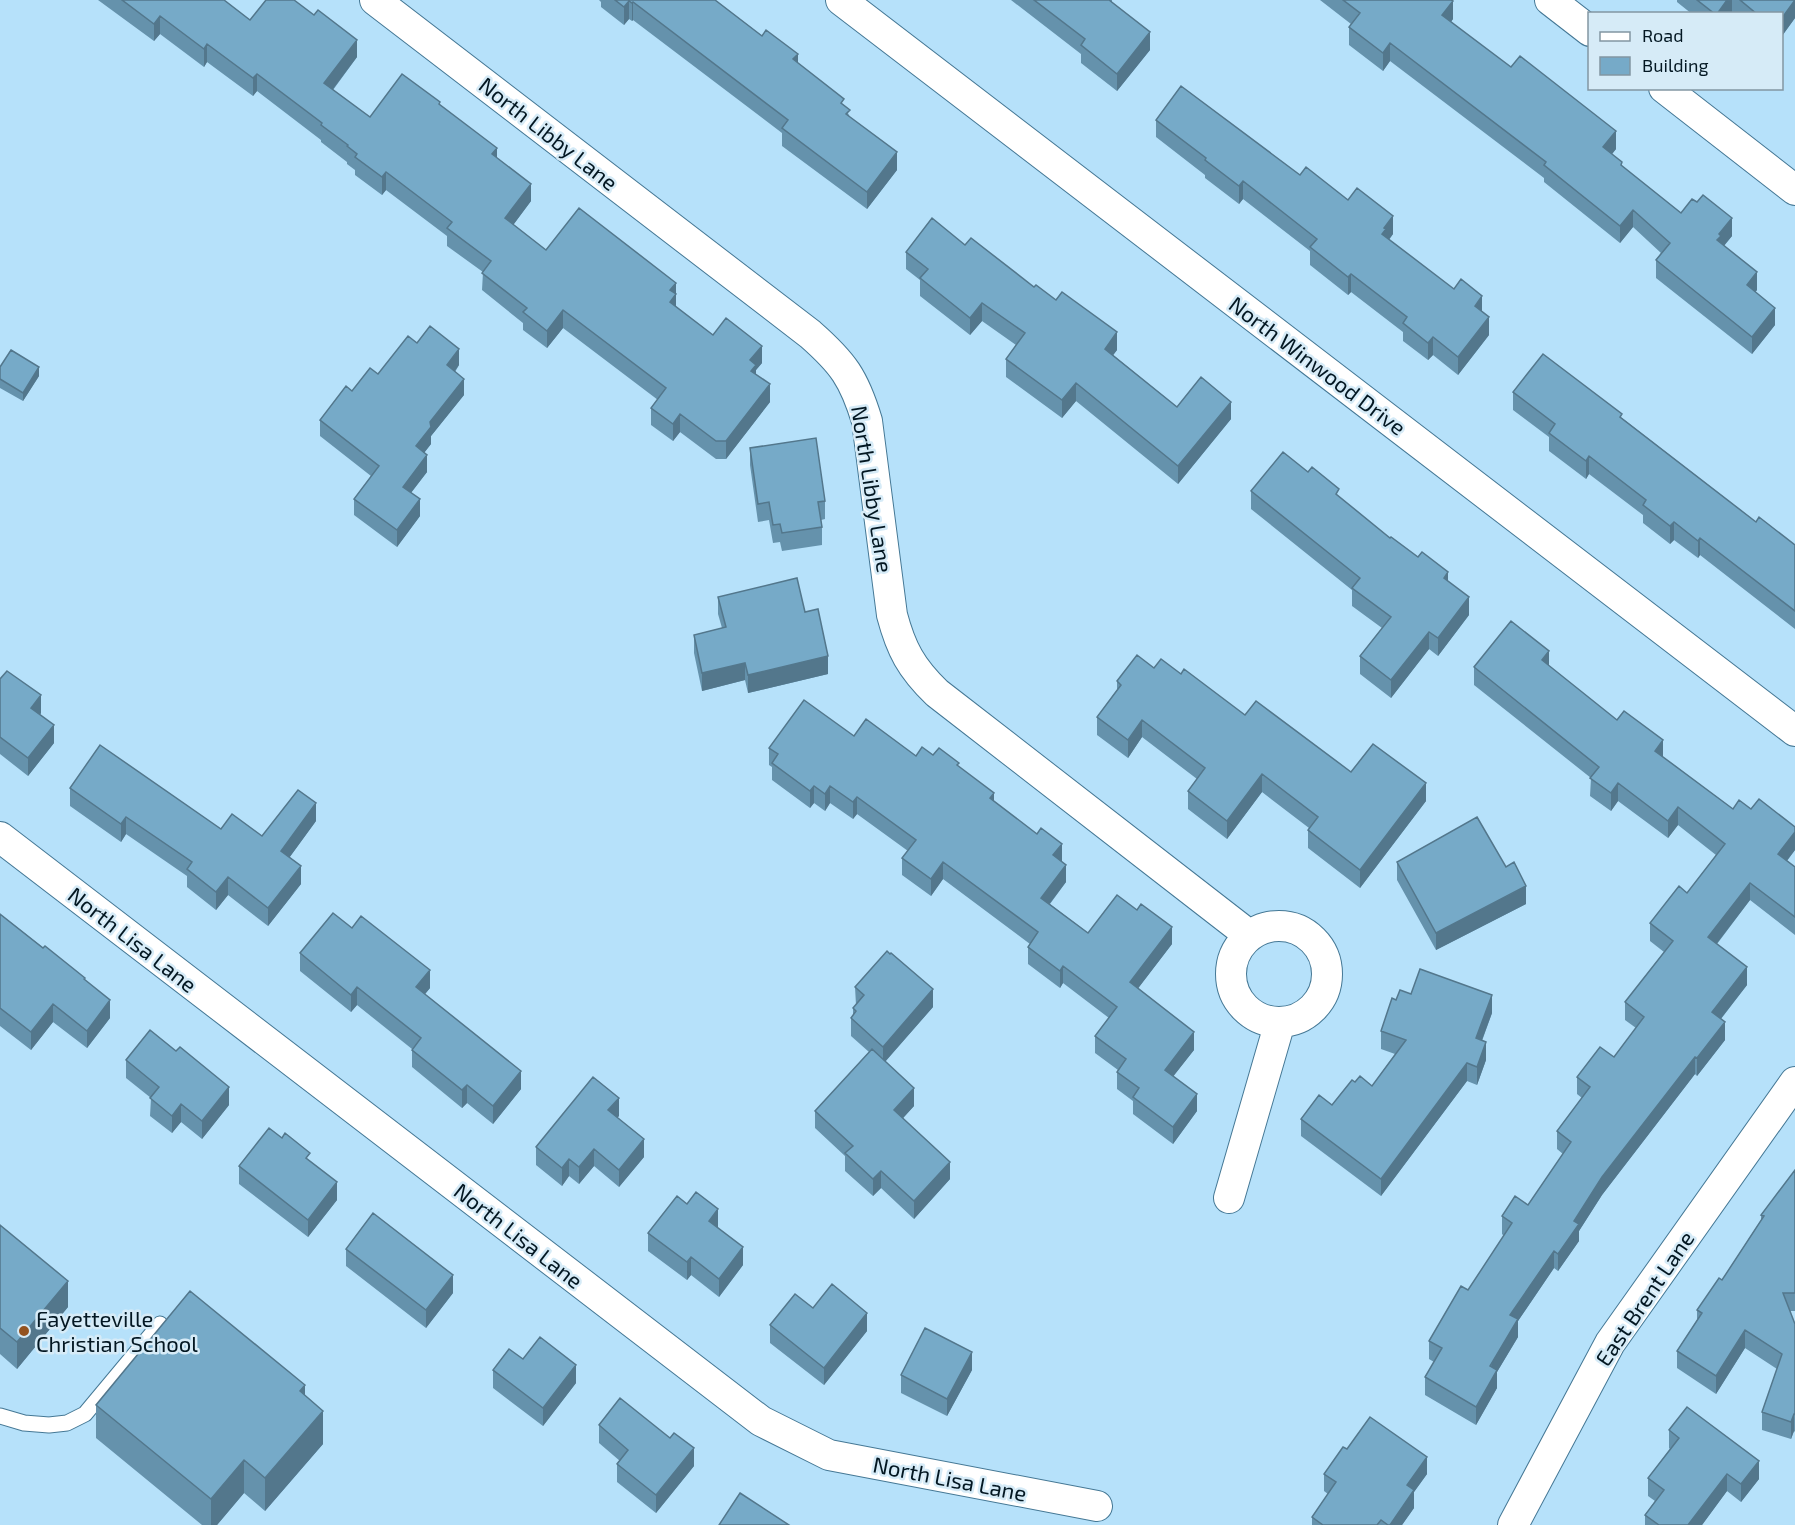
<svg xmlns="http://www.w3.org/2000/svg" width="1795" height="1525" viewBox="0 0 1795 1525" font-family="'Exo 2',sans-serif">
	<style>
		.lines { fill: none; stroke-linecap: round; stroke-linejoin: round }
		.lane-casing { stroke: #457895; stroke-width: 17 }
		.street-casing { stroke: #457895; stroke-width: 32 }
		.lane { stroke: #fff; stroke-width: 15 }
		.street { stroke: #fff; stroke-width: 30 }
		.wall { fill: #6592ac }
		.shaded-wall { fill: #53778c }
		.building { fill: #76aac8; stroke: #53778c; stroke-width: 1.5 }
		.poi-dot { fill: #93521f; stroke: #d6ebf7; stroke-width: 2 }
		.labels { text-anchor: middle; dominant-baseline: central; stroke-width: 5; stroke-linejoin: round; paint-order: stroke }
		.street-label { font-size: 22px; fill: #031722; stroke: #d6ebf7 }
		.poi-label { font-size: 22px; fill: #031722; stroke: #d6ebf7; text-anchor: start }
	</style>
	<rect width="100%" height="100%" fill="#b6e1fa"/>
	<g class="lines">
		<!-- lane casing -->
		<g class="lane-casing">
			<path id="lane" d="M0 1416 24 1423 49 1425 67 1423 85 1414 160 1324"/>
		</g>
		<!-- street casing -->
		<g class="street-casing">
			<path id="street" d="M375 0 810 334C843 363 854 378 867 421L892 615C901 649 911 668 937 693L1249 935
				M841 0 1795 731
				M1550 0 1590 31
				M1664 88 1795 190
				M0 837 761 1421 829 1455 1097 1506
				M1231 974a48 48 0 1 1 96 0a48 48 0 1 1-96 0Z
				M1229 1198 1280 1022
				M1513 1525 1610 1343 1795 1082"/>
		</g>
		<!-- lane -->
		<use href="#lane" class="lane"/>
		<!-- street -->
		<use href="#street" class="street"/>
	</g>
	<!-- wall -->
	<path class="wall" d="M98 0H224L250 20 357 57 333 90 370 117 440 105 497 158 531 201 513 225 546 250 676 283V307L713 335 762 363 756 370V374L770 402 726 459H716L680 432 673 441 651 425V408L658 400 563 328 547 348 523 330V323L482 290 483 272 447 246V236L386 190 382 195 355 175V170L347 164V162L321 142V140L257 91 253 96 207 62 204 67 160 34 154 41Z
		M599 0H715L798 63 844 106 850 117 897 170 867 209 782 146V133L633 20 632 21 629 19 624 25 601 7V2Z
		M1011 0H1112V2L1150 50 1117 91 1081 63V54Z
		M1320 0H1451L1453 19 1451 22 1616 149 1612 154 1622 166 1681 213 1732 236 1724 246 1757 290 1755 292 1775 325 1752 354 1656 278V260L1661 253 1633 227 1620 243 1544 182V178L1390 61 1383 71 1349 45V27L1351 24Z
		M1677 0H1795V18L1782 36V14H1734L1732 12 1730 14H1692L1677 2Z
		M1156 120 1300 175 1393 234 1389 240 1482 312 1489 335 1458 375 1433 355 1428 360 1403 341V332L1351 292 1348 295 1310 265V251L1243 199 1239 204 1205 178V175L1156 137Z
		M965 245 1034 287 1117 350 1113 355 1177 407 1231 419 1178 484 1076 401 1062 418 1006 377V359L1016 345 982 321 970 335 920 296V280L906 269V252Z
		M459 365 455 372 464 395 431 436V444L424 453 427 472 411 493 420 516 397 547 354 515V499L371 476 320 436V420L352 391 378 374Z
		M0 367 39 376 23 401 0 388Z
		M1513 392 1622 418 1756 522 1795 545V629L1700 555 1698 558 1674 540 1670 544 1643 523V515L1589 474 1586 479 1549 451V437L1513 410Z
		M750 448 825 501V519L821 520 822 527V545L782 551 780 542 773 543 769 520 758 522 750 465Z
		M1251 491 1339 497 1390 538 1448 582 1469 615 1438 656 1429 649 1391 698 1360 674V656L1382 628 1352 606V590L1251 509Z
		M718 597 805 612 828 674 748 693 745 680 702 691 694 653V635L722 628 718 614Z
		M1549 666 1663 757 1733 809H1751L1795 827V850L1787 861 1795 867V935L1750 900 1717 944 1747 985 1721 1019 1725 1040 1697 1076 1695 1074 1602 1195 1579 1231V1241L1558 1271 1554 1268 1518 1321V1337L1497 1372V1388L1476 1425 1425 1395V1377L1434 1362 1429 1359V1341L1468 1290 1504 1236 1502 1234V1216L1528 1205 1563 1154 1557 1149V1131L1582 1098 1577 1094V1077L1614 1057 1636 1028 1625 1020V1002L1664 952 1650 941V923L1687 893 1716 855 1678 825 1668 838 1618 801 1611 811 1590 796 1591 778 1474 685V667Z
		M1154 668 1181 674 1245 715 1351 772 1426 801 1360 888 1308 848V830L1309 828 1262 792 1227 839 1188 809V791L1197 779 1142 737 1128 758 1097 735V717L1117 690V681Z
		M0 679 41 713 40 715 54 743 28 776 0 754Z
		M854 736 916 756 933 755 959 767 994 801 1062 861 1066 882 1050 904 1088 933 1172 944 1138 988 1194 1050 1173 1076 1197 1111 1173 1144 1133 1114V1101L1117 1089V1072L1118 1070 1095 1053V1036L1109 1018 1063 983 1060 988 1028 964V947L1030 944 943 879 931 896 902 875V858L908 851 857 814 853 819 830 803 825 811 814 803 810 808 772 780V767L769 765V748Z
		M70 788 221 829 262 836 316 821 289 858 301 884 268 926 228 895 216 910 187 887V876L126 834 121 842 70 806Z
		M1397 862 1526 904 1436 950 1397 880Z
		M0 914 85 980 110 1018 87 1048 53 1022 31 1050 0 1026Z
		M300 953 430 988 425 994 521 1089 493 1124 467 1103 462 1108 412 1067V1049L357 1005 351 1012 300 971Z
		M855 987 933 1007 885 1062 914 1106 903 1118 950 1179 914 1219 881 1188 873 1196 845 1171V1156L815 1128V1111L869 1052 851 1036V1018L853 1016V1008L856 1005Z
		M1411 994 1492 1013 1482 1041 1486 1060 1477 1085 1467 1081 1381 1196 1301 1136V1119L1332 1105 1355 1082 1372 1086 1395 1054 1381 1049V1031L1396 1000Z
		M126 1060 229 1105 202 1139 181 1122 172 1133 150 1116 151 1098 126 1078Z
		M619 1116 617 1118 644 1157 619 1187 594 1166 579 1184 569 1176 562 1186 536 1165V1147Z
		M310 1161 337 1200 308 1237 239 1184V1166Z
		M1795 1170V1311H1790L1795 1324V1432L1794 1431 1791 1439 1762 1430V1412L1777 1369 1745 1348 1716 1394 1677 1368V1351L1697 1320V1310L1722 1280 1761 1220V1215Z
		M0 1225 68 1307 17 1369 0 1354Z
		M718 1227 717 1228 743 1265 719 1297 691 1275 687 1280 648 1251V1233Z
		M346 1249 453 1293 426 1328 346 1266Z
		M770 1325 867 1331 824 1385 770 1343Z
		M523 1359 576 1383 543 1426 493 1388V1370Z
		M972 1370 947 1416 901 1393V1375Z
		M305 1396 323 1444 265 1511 244 1493 217 1525H202L96 1438V1405Z
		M599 1425 670 1438 694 1466 656 1513 617 1482V1464L620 1461 599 1443Z
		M1669 1430 1759 1479 1741 1502 1727 1491 1702 1525H1645V1515L1655 1501 1648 1496V1478L1670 1449 1669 1448Z
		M1347 1449 1427 1474 1414 1492V1508L1402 1525H1312V1517L1328 1494 1324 1491V1474Z"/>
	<!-- shaded-wall -->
	<path class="shaded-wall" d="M1727 0H1732V12L1730 14H1717Z
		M1795 0V18L1782 36V18Z
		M629 1V19L624 25V7Z
		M1453 1V19L1442 33V15Z
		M633 2V20L632 21V3Z
		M160 16V34L154 41V24Z
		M1150 32V50L1117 91V74Z
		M357 40V57L324 101V83Z
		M1390 43V61L1383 71V53Z
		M207 44V62L204 67V49Z
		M798 54V72L793 59Z
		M257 74V91L253 96V78Z
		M1616 131V149L1603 165V147Z
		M497 148V166L492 154Z
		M897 152V170L867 209V192Z
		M386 172V190L382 195V177Z
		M1243 181V199L1239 204V186Z
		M531 184V201L505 236V218Z
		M1633 210V227L1620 243V226Z
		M1393 216V234L1386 243 1382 234 1384 228Z
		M1732 218V236L1721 249 1717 240 1719 234Z
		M1757 272V290L1747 302V285Z
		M1351 274V292L1348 295V277Z
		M676 283V312L670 320V290Z
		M1482 296V313L1475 306Z
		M982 303V321L970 335V318Z
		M1775 308V325L1752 354V337Z
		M563 310V328L547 348V331Z
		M1489 317V335L1458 375V357Z
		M1117 332V350L1105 366V349Z
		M1433 337V355L1428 360V343Z
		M762 346V363L756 370V382L751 388 750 360Z
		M459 349V365L447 382V365Z
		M39 367V376L23 401V393Z
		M464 379V395L431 436V444L416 463V446L430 422Z
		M1076 383V401L1062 418V400Z
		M770 384V402L726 459V441Z
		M1231 402V419L1178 484V466Z
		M680 414V432L673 441V424Z
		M427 455V472L403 503V487Z
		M1589 456V474L1586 479V461Z
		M420 499V516L397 547V530Z
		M1674 522V540L1670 544V526Z
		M1700 538V555L1698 558V541Z
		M1448 572V590L1444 578Z
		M1469 597V615L1438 656V638Z
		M1429 632V649L1391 698V680Z
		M1549 651V669L1542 660Z
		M828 656V674L748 693V675Z
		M745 663V680L702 691V673Z
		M41 695V713L31 726V708Z
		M1142 720V737L1128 758V740Z
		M54 725V743L28 776V758Z
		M1663 740V758L1655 751Z
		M1262 774V792L1227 839V821Z
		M1426 783V801L1360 888V870Z
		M1618 783V801L1611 811V793Z
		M814 786V803L810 808V791Z
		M830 786V803L825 811V794Z
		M994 793V810L990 798Z
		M857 797V814L853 819V802Z
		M316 803V821L281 869V851Z
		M1678 807V825L1668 838V821Z
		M126 817V834L121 842V824Z
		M1795 832V850L1778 872V854Z
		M1062 844V861L1053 873V855Z
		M943 862V879L931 896V879Z
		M1066 865V882L1041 915V898Z
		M301 866V884L268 926V908Z
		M228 877V895L216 910V892Z
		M1750 883V900L1708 955V937Z
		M1526 886V904L1436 950V933Z
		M1172 927V944L1130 999V982Z
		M1063 966V983L1060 988V971Z
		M1747 967V985L1712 1030V1012Z
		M430 970V988L416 1005V987Z
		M357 987V1005L351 1012V995Z
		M933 989V1007L883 1064V1047Z
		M1492 995V1013L1476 1056V1038Z
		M110 1000V1018L87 1048V1031Z
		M53 1004V1022L31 1050V1032Z
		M1725 1022V1040L1697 1076V1058Z
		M1194 1032V1050L1165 1087V1070Z
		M1486 1042V1060L1477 1085V1067Z
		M1695 1057V1074L1602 1195 1579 1231V1241L1558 1271V1254L1574 1221 1602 1177Z
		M1467 1063V1081L1381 1196V1179Z
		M521 1071V1089L493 1124V1106Z
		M467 1085V1103L462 1108V1090Z
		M229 1087V1105L202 1139V1121Z
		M914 1088V1106L894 1128V1110Z
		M1197 1094V1111L1173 1144V1127Z
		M619 1098V1116L608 1128V1110Z
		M181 1104V1122L172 1133V1116Z
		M644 1139V1157L619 1187V1170Z
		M594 1149V1166L579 1184V1167Z
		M569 1159V1176L562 1186V1168Z
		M950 1162V1179L914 1219V1201Z
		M881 1171V1188L873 1196V1179Z
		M337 1182V1200L308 1237V1220Z
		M718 1209V1227L709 1239V1221Z
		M743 1247V1265L719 1297V1279Z
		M1554 1251V1268L1518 1321V1337L1497 1372V1388L1476 1425V1407L1510 1315Z
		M691 1257V1275L687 1280V1262Z
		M453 1275V1293L426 1328V1310Z
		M68 1281V1307L17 1369V1342Z
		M867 1313V1331L824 1385V1368Z
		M1745 1330V1348L1716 1394V1376Z
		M972 1352V1370L947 1416V1399Z
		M576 1365V1383L543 1426V1408Z
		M305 1385V1418L300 1391Z
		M323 1411V1444L265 1511V1478Z
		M1794 1414V1431L1791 1439V1422Z
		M694 1448V1466L656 1513V1495Z
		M1427 1457V1474L1414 1492V1508L1402 1525H1390L1407 1485Z
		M244 1460V1493L217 1525H211V1499Z
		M1759 1461V1479L1741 1502V1484Z
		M1727 1474V1491L1702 1525H1688Z"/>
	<!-- building -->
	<path class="building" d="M122 0H224L250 20 266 0H294L314 15 318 10 357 40 324 83 370 117 402 74 440 102 439 104 497 148 492 154 531 184 505 218 546 250 579 208 676 283 670 290 676 294 670 302 713 335 726 318 762 346 750 360 756 365 751 371 770 384 726 441H716L680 414 673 424 651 408 666 388 563 310 547 331 523 312 527 308 482 273 491 261 447 228 452 222 386 172 382 177 355 157 357 154 347 146 348 145 321 125 322 123 257 74 253 78 207 44 204 49 160 16 154 24Z
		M615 0H715L762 36 766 30 798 54 793 59 844 99 841 103 850 110 846 114 897 152 867 192 782 128 788 120 633 2 632 3 629 1 624 7Z
		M1034 0H1109L1150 32 1117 74 1081 45 1085 39Z
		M1343 0H1451L1453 1 1442 15 1511 67 1520 56 1616 131 1603 147 1622 162 1621 165 1681 213 1692 199 1697 202 1703 195 1732 218 1719 234 1721 236 1717 240 1757 272 1747 285 1775 308 1752 337 1656 260 1670 243 1633 210 1620 226 1544 165 1546 162 1390 43 1383 53 1349 27 1360 13Z
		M1697 0H1727L1717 14H1715Z
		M1740 0H1795L1782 18V14H1757Z
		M1181 86 1300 175 1306 167 1348 200 1357 188 1393 216 1384 228 1386 229 1382 234 1454 289 1461 279 1482 296 1475 306 1489 317 1458 357 1433 337 1428 343 1403 323 1407 317 1351 274 1348 277 1310 247 1317 239 1243 181 1239 186 1205 160 1206 158 1156 120Z
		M932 218 965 245 971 238 1034 287 1036 285 1056 300 1062 292 1117 332 1105 349 1177 407 1201 377 1231 402 1178 466 1076 383 1062 400 1006 359 1025 333 982 303 970 318 920 278 928 269 906 252Z
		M430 326 459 349 447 365 464 379 430 422 431 427 416 446 427 455 403 487 420 499 397 530 354 499 379 466 320 420 346 386 352 391 370 368 378 374 408 336 417 343Z
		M11 350 39 367 23 393 0 379V367Z
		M1543 354 1622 414 1620 417 1756 522 1759 517 1795 545V611L1700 538 1698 541 1674 522 1670 526 1643 505 1646 500 1589 456 1586 461 1549 433 1555 424 1513 392Z
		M816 438 825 501 818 502 822 527 782 533 780 524 773 525 769 502 758 504 750 448Z
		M1283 452 1308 472 1312 467 1339 489 1336 494 1390 538 1391 537 1418 557 1422 552 1448 572 1444 578 1469 597 1438 638 1429 632 1391 680 1360 656 1391 617 1352 588 1360 578 1251 491Z
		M797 578 805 612 818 609 828 656 748 675 745 663 702 673 694 635 726 627 718 597Z
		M1511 621 1549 651 1542 660 1617 720 1624 711 1663 740 1655 751 1733 809 1739 800 1751 809 1759 799 1795 827V832L1778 854 1795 867V917L1750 883 1708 937 1747 967 1712 1012 1725 1022 1697 1058 1695 1057 1602 1177 1574 1221 1579 1224 1558 1254 1554 1251 1510 1315 1518 1319 1490 1366 1497 1370 1476 1407 1425 1377 1442 1348 1429 1341 1461 1286 1468 1290 1512 1223 1502 1216 1515 1196 1528 1205 1571 1142 1557 1131 1590 1087 1577 1077 1600 1047 1614 1057 1644 1017 1625 1002 1673 941 1650 923 1679 886 1687 893 1725 844 1678 807 1668 821 1618 783 1611 793 1590 778 1599 767 1474 667Z
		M1137 655 1154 668 1161 659 1181 674 1184 669 1245 715 1256 701 1351 772 1373 744 1426 783 1360 870 1308 830 1318 817 1262 774 1227 821 1188 791 1205 768 1142 720 1128 740 1097 717 1121 685 1117 681Z
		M7 671 41 695 31 708 54 725 28 758 0 737V679Z
		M804 700 854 736 866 719 916 756 922 747 933 755 939 748 959 763 957 765 994 793 990 798 1037 834 1041 828 1062 844 1053 855 1066 865 1041 898 1088 933 1117 895 1137 910 1141 904 1172 927 1130 982 1194 1032 1165 1070 1197 1094 1173 1127 1133 1097 1139 1088 1117 1072 1126 1059 1095 1036 1117 1007 1063 966 1060 971 1028 947 1038 932 943 862 931 879 902 858 916 840 857 797 853 802 830 786 825 794 814 786 810 791 772 763 778 754 769 748Z
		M100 745 221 829 232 814 262 836 298 790 316 803 281 851 301 866 268 908 228 877 216 892 187 869 192 862 126 817 121 824 70 788Z
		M1477 817 1506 867 1514 862 1526 886 1436 933 1397 862Z
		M333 913 352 928 361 916 430 970 416 987 521 1071 493 1106 467 1085 462 1090 412 1050 421 1038 357 987 351 995 300 953Z
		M0 914 43 948 45 946 85 978 84 979 110 1000 87 1031 53 1004 31 1032 0 1008Z
		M887 951 890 954 891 953 933 989 883 1047 851 1018 856 1011 853 1008 864 995 855 987Z
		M1420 969 1492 995 1476 1038 1486 1042 1477 1067 1467 1063 1381 1179 1301 1119 1319 1095 1332 1105 1352 1080 1355 1082 1360 1076 1372 1086 1406 1040 1381 1031 1392 998 1396 1000 1400 990 1411 994Z
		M150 1030 176 1051 180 1047 229 1087 202 1121 181 1104 172 1116 150 1098 159 1087 126 1060Z
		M872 1049 914 1088 894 1110 950 1162 914 1201 881 1171 873 1179 845 1153 853 1146 815 1111Z
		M593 1077 619 1098 608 1110 644 1139 619 1170 594 1149 579 1167 569 1159 562 1168 536 1147Z
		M269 1128 282 1138 285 1133 310 1153 306 1158 337 1182 308 1220 239 1166Z
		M1795 1170V1293H1783L1795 1324V1414H1794L1791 1422 1762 1412 1782 1354 1745 1330 1716 1376 1677 1351 1702 1313 1697 1310 1719 1278 1722 1280 1764 1216 1761 1215Z
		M696 1192 718 1209 709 1221 743 1247 719 1279 691 1257 687 1262 648 1233 677 1196 687 1204Z
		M373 1213 453 1275 426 1310 346 1249Z
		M0 1225 68 1281 17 1342 0 1328Z
		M832 1284 867 1313 824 1368 770 1325 795 1294 813 1308Z
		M190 1291 305 1385 300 1391 323 1411 265 1478 244 1460 211 1499 96 1405Z
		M925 1328 972 1352 947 1399 901 1375Z
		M540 1337 576 1365 543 1408 493 1370 509 1349 523 1359Z
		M620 1398 670 1438 674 1433 694 1448 656 1495 617 1464 628 1450 599 1425Z
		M1687 1407 1759 1461 1741 1484 1727 1474 1688 1525H1659L1645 1515 1664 1490 1648 1478 1679 1438 1669 1430Z
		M1370 1417 1427 1457 1407 1485 1414 1490 1390 1525H1388L1381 1520 1377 1525H1323L1312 1517 1336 1482 1324 1474 1343 1447 1347 1449Z
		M740 1493 789 1525H719Z"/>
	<!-- markers -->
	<circle class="poi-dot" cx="24" cy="1331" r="6"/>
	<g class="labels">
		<!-- street labels -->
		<g class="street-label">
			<text transform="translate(549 133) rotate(38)">North Libby Lane</text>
			<text transform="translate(1318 365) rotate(37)">North Winwood Drive</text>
			<text transform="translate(873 489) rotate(81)">North Libby Lane</text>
			<text transform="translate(133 939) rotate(38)">North Lisa Lane</text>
			<text transform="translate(519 1235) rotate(38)">North Lisa Lane</text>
			<text transform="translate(1644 1298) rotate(-56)">East Brent Lane</text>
			<text transform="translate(950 1478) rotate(11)">North Lisa Lane</text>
		</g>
		<!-- poi labels -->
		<g class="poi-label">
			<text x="36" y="1318">Fayetteville<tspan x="36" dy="25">Christian School</tspan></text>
		</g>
	</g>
	<!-- legend -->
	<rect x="1588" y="12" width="195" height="78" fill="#d6ebf7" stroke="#8296a2" stroke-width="1.5"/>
	<rect x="1600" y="32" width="30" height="9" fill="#ffffff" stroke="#8296a2" stroke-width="1.5"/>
	<text x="1642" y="42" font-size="18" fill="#031722">Road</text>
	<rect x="1600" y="57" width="30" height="18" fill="#76aac8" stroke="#8296a2" stroke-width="1.5"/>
	<text x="1642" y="72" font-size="18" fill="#031722">Building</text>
</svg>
